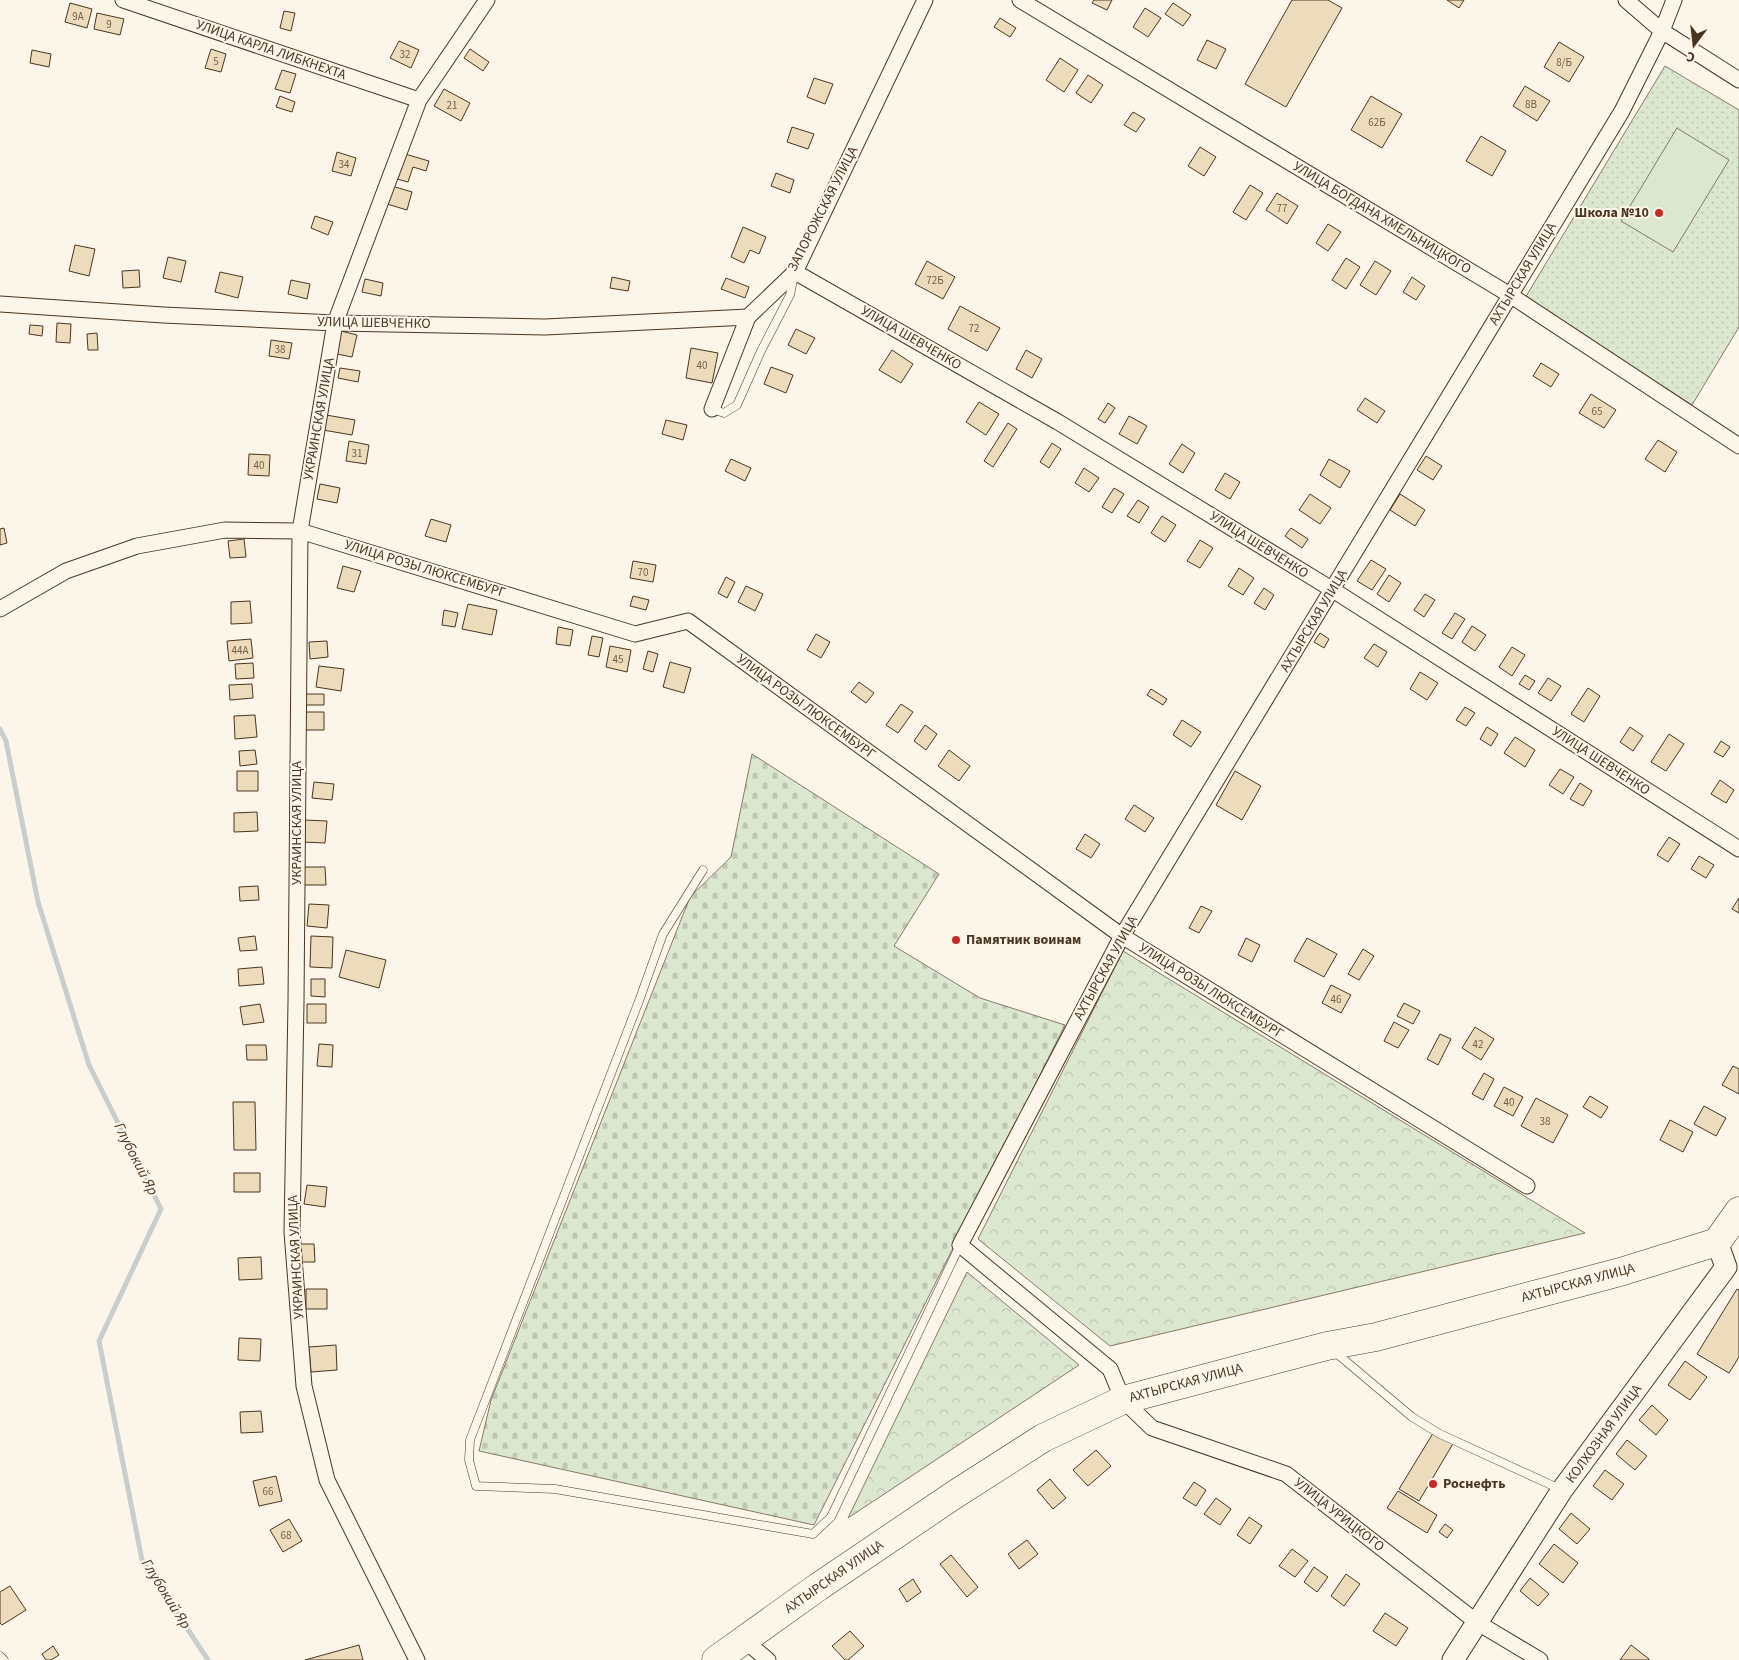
<svg xmlns="http://www.w3.org/2000/svg" width="1739" height="1660" viewBox="0 0 1739 1660" font-family="'Source Sans 3',sans-serif">
	<style>
		.green { fill: url(#green-dots); stroke: #887966 }
		.forest { fill: url(#forest-crowns); stroke: #887966 }
		.cemetery { fill: url(#cemetery-stones); stroke: #887966 }
		.pitch { fill: #dce7d0; stroke: #887966 }
		.lines { fill: none; stroke-linecap: round; stroke-linejoin: round }
		.stream { stroke: #c9cecd; stroke-width: 5 }
		.building { fill: #ecdcbc; stroke: #4a3520 }
		.lane-casing { stroke: #4a3520; stroke-width: 9 }
		.street-casing { stroke: #4a3520; stroke-width: 17 }
		.secondary-casing { stroke: #4a3520; stroke-width: 23 }
		.highway-casing { stroke: #4a3520; stroke-width: 29 }
		.lane { stroke: #fbf6e9; stroke-width: 8 }
		.street { stroke: #fbf6e9; stroke-width: 15 }
		.secondary { stroke: #fbf6e9; stroke-width: 21 }
		.highway { stroke: #fbf6e9; stroke-width: 28 }
		.poi-dot { fill: #c62828; stroke: #fbf6e9; stroke-width: 2 }
		.labels { text-anchor: middle; dominant-baseline: central; stroke-width: 4; stroke-linejoin: round; paint-order: stroke }
		.number-label { font-size: 11px; fill: #725f47 }
		.street-label { font-size: 14px; fill: #4a3520; stroke: #fbf6e9 }
		.poi-label { font-size: 14px; font-weight: bold; fill: #4a3520; stroke: #fbf6e9; text-anchor: start }
		.water-label { font-size: 15px; font-style: italic; fill: #4a3520; stroke: #fbf6e9 }
	</style>
	<defs>
		<pattern id="green-dots" width="8" height="8" patternUnits="userSpaceOnUse" patternTransform="scale(1.25)"><rect width="8" height="8" fill="#dce7d0"/><path d="M2 2h.1M6 6h.1" fill="none" stroke="#bec7b2" stroke-width="1.8" stroke-linecap="round"/></pattern>
		<pattern id="forest-crowns" width="20" height="18" patternUnits="userSpaceOnUse" patternTransform="scale(1.25)"><rect width="20" height="18" fill="#dce7d0"/><path d="M2 6a3 3 0 1 1 6 0M12 15a3 3 0 1 1 6 0" fill="none" stroke="#bec7b2"/></pattern>
		<pattern id="cemetery-stones" width="16" height="16" patternUnits="userSpaceOnUse" patternTransform="scale(1.25)"><rect width="16" height="16" fill="#dce7d0"/><path d="M2 7V4a2 2 0 0 1 4 0v3zM10 15v-3a2 2 0 0 1 4 0v3z" fill="#bec7b2"/></pattern>
	</defs>
	<rect width="100%" height="100%" fill="#fbf6e9"/>
	<!-- green -->
	<path class="green" d="M1665 66 1739 110V327L1692 405 1525 298Z"/>
	<!-- forest -->
	<path class="forest" d="M1123 951 1585 1233 1110 1346 978 1239Z
		M967 1272 1079 1365 848 1518Z"/>
	<!-- cemetery -->
	<path class="cemetery" d="M752 754 939 874 894 946 980 998 1065 1025 814 1525 479 1451 491 1400 690 897 731 857Z"/>
	<!-- pitch -->
	<path class="pitch" d="M1677 128 1729 160 1673 252 1621 221Z"/>
	<g class="lines">
		<!-- stream -->
		<path class="stream" d="M0 729 6 741 38 902 89 1065 161 1209 99 1341 142 1560 208 1660"/>
	</g>
	<!-- building -->
	<path class="building" d="M1094 0H1112L1107 10 1092 3Z
		M1292 0H1328L1342 8 1286 107 1245 84Z
		M1447 0H1464L1459 8Z
		M70 3 92 9 87 28 65 22Z
		M1173 3 1191 15 1183 26 1165 14Z
		M1145 8 1161 18 1148 37 1133 27Z
		M284 11 295 13 291 31 280 28Z
		M97 13 124 19 120 35 94 29Z
		M1000 18 1016 28 1010 37 994 27Z
		M1207 40 1226 49 1216 69 1197 60Z
		M399 41 419 50 411 68 390 58Z
		M1559 42 1584 57 1569 82 1544 67Z
		M211 49 226 54 221 72 205 68Z
		M470 49 489 62 483 71 464 58Z
		M32 50 51 54 49 67 30 63Z
		M1060 58 1078 70 1064 92 1046 80Z
		M282 70 296 74 290 93 275 89Z
		M1088 75 1103 85 1091 103 1076 93Z
		M814 78 833 84 825 104 807 97Z
		M1525 86 1550 101 1537 121 1513 106Z
		M444 89 470 103 461 121 434 106Z
		M280 96 295 102 292 112 276 107Z
		M1371 96 1402 114 1382 148 1351 130Z
		M1133 112 1145 119 1136 132 1124 125Z
		M792 127 814 134 808 149 787 142Z
		M1481 136 1506 151 1492 176 1466 161Z
		M1200 147 1216 157 1204 176 1188 166Z
		M337 152 356 158 351 176 332 171Z
		M405 154 429 161 426 171 413 167 408 182 397 179Z
		M776 173 794 180 790 193 771 186Z
		M1250 185 1263 193 1246 220 1233 212Z
		M392 186 412 192 407 210 387 204Z
		M1277 193 1298 206 1287 224 1266 210Z
		M315 216 333 222 328 235 311 228Z
		M1328 224 1341 232 1328 251 1316 243Z
		M743 227 766 237 759 254 750 250 744 263 731 257Z
		M75 245 95 249 89 276 69 271Z
		M168 257 186 261 181 282 163 278Z
		M1346 258 1360 267 1346 289 1332 280Z
		M927 261 955 277 943 299 915 284Z
		M1375 261 1391 271 1376 295 1360 285Z
		M139 270 140 287 123 288 122 271Z
		M220 272 243 277 238 298 215 292Z
		M612 277 630 281 628 291 610 288Z
		M1412 277 1425 286 1416 300 1403 292Z
		M726 278 749 287 745 298 721 289Z
		M365 279 383 283 381 296 362 292Z
		M291 280 310 284 307 299 288 294Z
		M960 306 1000 328 987 351 948 329Z
		M57 323 71 324 70 343 56 342Z
		M30 325 43 326 42 336 29 334Z
		M796 329 815 338 806 354 788 345Z
		M341 331 357 335 352 357 337 354Z
		M97 333 98 350H88L87 334Z
		M271 340 292 343 289 359 269 356Z
		M691 348 718 353 712 383 686 378Z
		M892 350 913 364 901 383 879 370Z
		M1026 350 1042 359 1032 378 1016 369Z
		M1541 363 1559 374 1551 387 1533 376Z
		M771 367 793 375 786 393 764 384Z
		M340 368 360 371 358 382 338 378Z
		M1591 394 1616 410 1604 428 1579 413Z
		M1365 398 1385 411 1377 423 1357 410Z
		M979 402 999 414 986 435 966 422Z
		M1108 403 1115 408 1105 423 1098 419Z
		M326 415 355 420 352 435 323 430Z
		M1129 416 1147 426 1137 444 1119 434Z
		M666 420 687 425 683 440 662 434Z
		M1008 423 1017 429 993 467 984 461Z
		M1658 440 1677 452 1665 472 1645 459Z
		M349 441 369 445 366 464 346 461Z
		M1052 443 1061 449 1049 468 1040 462Z
		M1182 444 1195 453 1183 473 1169 464Z
		M249 454 270 455 269 476 248 475Z
		M1426 456 1442 466 1433 480 1417 470Z
		M731 459 751 468 745 481 725 471Z
		M1329 459 1350 471 1340 488 1320 475Z
		M1084 468 1099 478 1089 492 1075 483Z
		M1225 473 1240 482 1230 499 1215 490Z
		M320 484 340 488 337 503 317 499Z
		M1114 488 1124 494 1112 513 1102 507Z
		M1310 494 1331 508 1320 524 1299 510Z
		M1400 494 1425 510 1415 526 1390 510Z
		M1138 500 1149 507 1139 523 1127 516Z
		M1162 516 1176 525 1165 542 1151 533Z
		M431 519 451 525 446 542 425 536Z
		M4 528 7 543 0 545V529Z
		M1291 528 1308 539 1302 548 1285 536Z
		M244 539 246 557 230 558 228 541Z
		M1200 540 1213 548 1200 568 1187 561Z
		M1371 560 1386 569 1372 590 1357 581Z
		M633 561 656 565 653 582 630 578Z
		M343 566 361 571 354 592 337 588Z
		M1239 568 1254 578 1243 595 1228 586Z
		M1389 575 1401 583 1389 602 1377 594Z
		M726 577 735 582 727 598 718 593Z
		M746 586 763 594 755 611 738 602Z
		M1264 588 1274 595 1265 610 1254 603Z
		M1425 594 1435 600 1424 617 1414 610Z
		M633 596 649 600 646 610 630 606Z
		M250 601 252 623 231 624V602Z
		M468 604 497 610 492 635 462 629Z
		M444 610 458 613 455 627 442 625Z
		M1455 613 1465 619 1452 639 1442 633Z
		M1472 626 1486 635 1475 651 1462 642Z
		M558 627 573 630 570 646 556 644Z
		M1320 633 1329 639 1324 648 1314 642Z
		M816 634 830 642 821 658 807 650Z
		M592 636 603 638 599 657 588 655Z
		M251 639 253 658 229 661 227 641Z
		M327 641 328 657 310 659 309 642Z
		M1374 644 1387 652 1378 667 1364 658Z
		M610 646 631 650 627 672 606 667Z
		M1512 647 1525 655 1512 676 1499 667Z
		M648 651 658 654 653 672 643 669Z
		M670 662 691 668 684 693 663 687Z
		M253 663 254 678 236 679 235 664Z
		M319 666 344 669 341 691 316 687Z
		M1420 672 1438 683 1427 700 1410 689Z
		M1525 675 1535 681 1529 690 1519 684Z
		M1548 678 1561 686 1551 701 1538 693Z
		M859 682 874 693 866 703 851 692Z
		M252 684 253 698 230 700 229 685Z
		M1588 688 1600 696 1584 722 1571 714Z
		M1151 689 1167 699 1163 705 1147 695Z
		M303 694H324V705H303Z
		M901 704 913 712 898 733 886 725Z
		M1465 707 1475 713 1466 726 1456 720Z
		M304 712H324V730H304Z
		M255 715 257 737 235 739 234 716Z
		M1182 720 1201 732 1191 747 1173 735Z
		M925 725 937 734 926 750 914 741Z
		M1487 727 1498 734 1491 746 1480 739Z
		M1630 727 1643 736 1633 751 1620 742Z
		M1669 734 1684 744 1666 771 1651 762Z
		M1515 737 1535 750 1525 767 1504 753Z
		M1721 741 1730 747 1723 757 1714 752Z
		M255 750 257 764 240 766 239 751Z
		M949 750 970 766 959 781 938 766Z
		M1560 769 1574 777 1563 794 1549 785Z
		M237 771H258V791H237Z
		M1235 771 1261 786 1242 820 1216 805Z
		M1720 780 1734 790 1726 803 1711 794Z
		M314 782 334 784 332 800 312 798Z
		M1580 783 1592 791 1583 806 1570 799Z
		M1134 805 1154 818 1145 832 1125 819Z
		M257 812 258 831 234 832V813Z
		M304 820 327 821 325 843 302 842Z
		M1085 834 1100 844 1091 858 1076 849Z
		M1669 837 1680 844 1668 862 1657 855Z
		M1699 856 1714 865 1706 878 1691 869Z
		M304 867H325L326 885H304Z
		M258 886 259 900 240 901 239 887Z
		M1739 898V913L1732 909Z
		M309 904 329 905 327 928 307 926Z
		M1201 906 1212 911 1199 933 1189 928Z
		M255 936 257 950 240 951 238 938Z
		M311 936 333 937 332 968 310 967Z
		M1246 938 1260 945 1252 962 1238 955Z
		M1307 938 1337 954 1324 977 1294 961Z
		M1363 949 1374 956 1359 980 1348 974Z
		M346 950 386 960 379 988 339 977Z
		M262 967 264 984 239 986 238 969Z
		M311 979H325V997L311 996Z
		M1331 985 1351 995 1341 1013 1322 1003Z
		M1404 1003 1420 1011 1413 1024 1397 1016Z
		M260 1004 264 1022 243 1025 240 1007Z
		M307 1004H326V1023H307Z
		M1394 1022 1409 1030 1398 1048 1384 1041Z
		M1475 1027 1494 1039 1481 1060 1462 1048Z
		M1440 1034 1451 1039 1438 1065 1427 1059Z
		M319 1044 333 1045 332 1067 317 1066Z
		M246 1045H266L267 1060H247Z
		M1733 1066 1739 1069V1094L1722 1085Z
		M1484 1073 1494 1079 1483 1100 1472 1094Z
		M1504 1087 1523 1097 1513 1116 1494 1106Z
		M1590 1096 1608 1107 1601 1118 1583 1107Z
		M1536 1098 1568 1115 1553 1143 1521 1126Z
		M233 1102H255L256 1150H234Z
		M1704 1106 1726 1118 1716 1136 1694 1124Z
		M1670 1120 1693 1132 1683 1152 1660 1140Z
		M234 1173H260V1192H234Z
		M307 1185 327 1187 325 1207 304 1204Z
		M300 1244H314L315 1262H300Z
		M261 1257 262 1279 239 1280 238 1258Z
		M306 1289H327V1309H306Z
		M1737 1289 1739 1290V1357L1729 1373 1697 1354Z
		M239 1338 261 1339 260 1361 238 1360Z
		M336 1345 337 1370 311 1372 309 1347Z
		M1685 1361 1707 1377 1690 1400 1668 1385Z
		M1652 1405 1668 1420 1656 1435 1639 1420Z
		M261 1411 263 1432 241 1433 240 1412Z
		M1435 1430 1454 1442 1419 1501 1399 1489Z
		M1627 1440 1647 1456 1635 1470 1616 1454Z
		M1096 1450 1111 1466 1088 1486 1073 1470Z
		M1605 1470 1624 1484 1612 1500 1593 1486Z
		M276 1476 282 1501 259 1506 253 1481Z
		M1050 1479 1066 1498 1053 1509 1037 1490Z
		M1194 1482 1206 1490 1196 1506 1183 1498Z
		M1398 1491 1437 1515 1427 1533 1387 1508Z
		M1216 1498 1231 1509 1220 1525 1204 1514Z
		M1571 1513 1590 1529 1577 1544 1559 1529Z
		M1249 1517 1262 1526 1250 1544 1237 1535Z
		M289 1519 302 1541 283 1552 270 1530Z
		M1445 1524 1453 1530 1447 1538 1439 1532Z
		M1027 1540 1038 1554 1019 1569 1008 1554Z
		M1554 1544 1578 1563 1563 1583 1539 1564Z
		M1292 1549 1308 1561 1295 1577 1279 1566Z
		M951 1555 978 1587 967 1597 940 1564Z
		M1314 1567 1328 1577 1317 1592 1304 1582Z
		M1346 1574 1360 1584 1344 1606 1331 1596Z
		M1530 1578 1549 1594 1538 1606 1520 1591Z
		M913 1579 921 1592 907 1602 899 1589Z
		M10 1586 26 1610 2 1625 0 1623V1592Z
		M1385 1613 1408 1628 1396 1646 1373 1631Z
		M850 1631 864 1646 848 1660H845L832 1646Z
		M359 1645 363 1660H305Z
		M1631 1645 1649 1659V1660H1620Z
		M53 1646 59 1655 51 1660H46L42 1654Z"/>
	<g class="lines">
		<!-- lane casing -->
		<g class="lane-casing">
			<path id="lane" d="M712 409 724 413 737 405 761 351 790 295 794 275
				M703 870 663 934 639 1001 470 1440 469 1460 476 1486 555 1489 813 1534 831 1517 960 1245
				M1335 1352 1412 1417 1440 1434 1560 1489
				M0 1656 4 1660"/>
		</g>
		<!-- street casing -->
		<g class="street-casing">
			<path id="street" d="M123 0 419 100
				M1020 0 1510 295 1739 446
				M1626 0 1662 31 1739 80
				M795 272 1058 422 1333 590 1739 849
				M0 304 163 315 335 323 545 327 748 317
				M712 409 748 317 795 272 925 0
				M0 609 66 571 137 546 225 530 300 531 635 634 688 621 1122 936 1527 1186
				M744 1640 768 1660
				M417 1660 327 1480 304 1386 292 1232 296 1002 300 531 335 323 419 100 487 0
				M1540 1660 1478 1623 1286 1474 1152 1428 1123 1400 1110 1369 960 1245 1122 936 1622 111 1662 31 1674 0"/>
		</g>
		<!-- secondary casing -->
		<g class="secondary-casing">
			<path id="secondary" d="M1453 1660 1562 1490 1726 1267 1717 1242"/>
		</g>
		<!-- highway casing -->
		<g class="highway-casing">
			<path id="highway" d="M716 1660 818 1587 954 1495 1043 1438 1123 1400 1327 1346 1376 1337 1620 1272 1717 1242 1739 1211"/>
		</g>
		<!-- lane -->
		<use href="#lane" class="lane"/>
		<!-- street -->
		<use href="#street" class="street"/>
		<!-- secondary -->
		<use href="#secondary" class="secondary"/>
		<!-- highway -->
		<use href="#highway" class="highway"/>
	</g>
	<!-- markers -->
	<g class="poi-dot">
		<circle cx="1659" cy="213" r="5"/>
		<circle cx="956" cy="940" r="5"/>
		<circle cx="1433" cy="1484" r="5"/>
	</g>
	<g class="labels">
		<!-- number labels -->
		<g class="number-label">
			<text x="78" y="16">9А</text>
			<text x="109" y="24">9</text>
			<text x="405" y="54">32</text>
			<text x="216" y="61">5</text>
			<text x="1564" y="62">8/Б</text>
			<text x="1531" y="104">8В</text>
			<text x="452" y="105">21</text>
			<text x="1377" y="122">62Б</text>
			<text x="344" y="164">34</text>
			<text x="1282" y="208">77</text>
			<text x="935" y="280">72Б</text>
			<text x="974" y="328">72</text>
			<text x="280" y="349">38</text>
			<text x="702" y="365">40</text>
			<text x="1597" y="411">65</text>
			<text x="357" y="453">31</text>
			<text x="259" y="465">40</text>
			<text x="643" y="572">70</text>
			<text x="240" y="650">44А</text>
			<text x="618" y="659">45</text>
			<text x="1336" y="999">46</text>
			<text x="1478" y="1044">42</text>
			<text x="1509" y="1102">40</text>
			<text x="1545" y="1121">38</text>
			<text x="268" y="1491">66</text>
			<text x="286" y="1535">68</text>
		</g>
		<!-- street labels -->
		<g class="street-label">
			<text transform="translate(271 50) rotate(19)">УЛИЦА КАРЛА ЛИБКНЕХТА</text>
			<text transform="translate(823 209) rotate(-63)">ЗАПОРОЖСКАЯ УЛИЦА</text>
			<text transform="translate(1382 218) rotate(31)">УЛИЦА БОГДАНА ХМЕЛЬНИЦКОГО</text>
			<text transform="translate(1523 274) rotate(-59)">АХТЫРСКАЯ УЛИЦА</text>
			<text transform="translate(374 323) rotate(1)">УЛИЦА ШЕВЧЕНКО</text>
			<text transform="translate(911 338) rotate(30)">УЛИЦА ШЕВЧЕНКО</text>
			<text transform="translate(319 419) rotate(-80)">УКРАИНСКАЯ УЛИЦА</text>
			<text transform="translate(1259 545) rotate(32)">УЛИЦА ШЕВЧЕНКО</text>
			<text transform="translate(425 569) rotate(17)">УЛИЦА РОЗЫ ЛЮКСЕМБУРГ</text>
			<text transform="translate(1314 621) rotate(-59)">АХТЫРСКАЯ УЛИЦА</text>
			<text transform="translate(806 707) rotate(36)">УЛИЦА РОЗЫ ЛЮКСЕМБУРГ</text>
			<text transform="translate(1601 761) rotate(33)">УЛИЦА ШЕВЧЕНКО</text>
			<text transform="translate(297 823) rotate(-90)">УКРАИНСКАЯ УЛИЦА</text>
			<text transform="translate(1106 968) rotate(-61)">АХТЫРСКАЯ УЛИЦА</text>
			<text transform="translate(1211 991) rotate(32)">УЛИЦА РОЗЫ ЛЮКСЕМБУРГ</text>
			<text transform="translate(296 1257) rotate(-93)">УКРАИНСКАЯ УЛИЦА</text>
			<text transform="translate(1578 1283) rotate(-15)">АХТЫРСКАЯ УЛИЦА</text>
			<text transform="translate(1186 1383) rotate(-15)">АХТЫРСКАЯ УЛИЦА</text>
			<text transform="translate(1604 1434) rotate(-54)">КОЛХОЗНАЯ УЛИЦА</text>
			<text transform="translate(1339 1515) rotate(38)">УЛИЦА УРИЦКОГО</text>
			<text transform="translate(834 1577) rotate(-35)">АХТЫРСКАЯ УЛИЦА</text>
		</g>
		<!-- poi labels -->
		<g class="poi-label">
			<text x="1649" y="213" text-anchor="end">Школа №10</text>
			<text x="966" y="940">Памятник воинам</text>
			<text x="1443" y="1484">Роснефть</text>
		</g>
		<!-- water labels -->
		<g class="water-label">
			<text transform="translate(136 1159) rotate(63)">Глубокий Яр</text>
			<text transform="translate(166 1594) rotate(58)">Глубокий Яр</text>
		</g>
	</g>
	<!-- north arrow -->
	<g transform="translate(1694 45) rotate(195)" stroke="#fbf6e9" stroke-width="4" paint-order="stroke">
	<path d="M0-4L9 19L0 12L-9 19Z" fill="#4a3520"/>
	<text y="-8" font-size="14" font-weight="bold" text-anchor="middle" fill="#4a3520">С</text>
	</g>
</svg>
